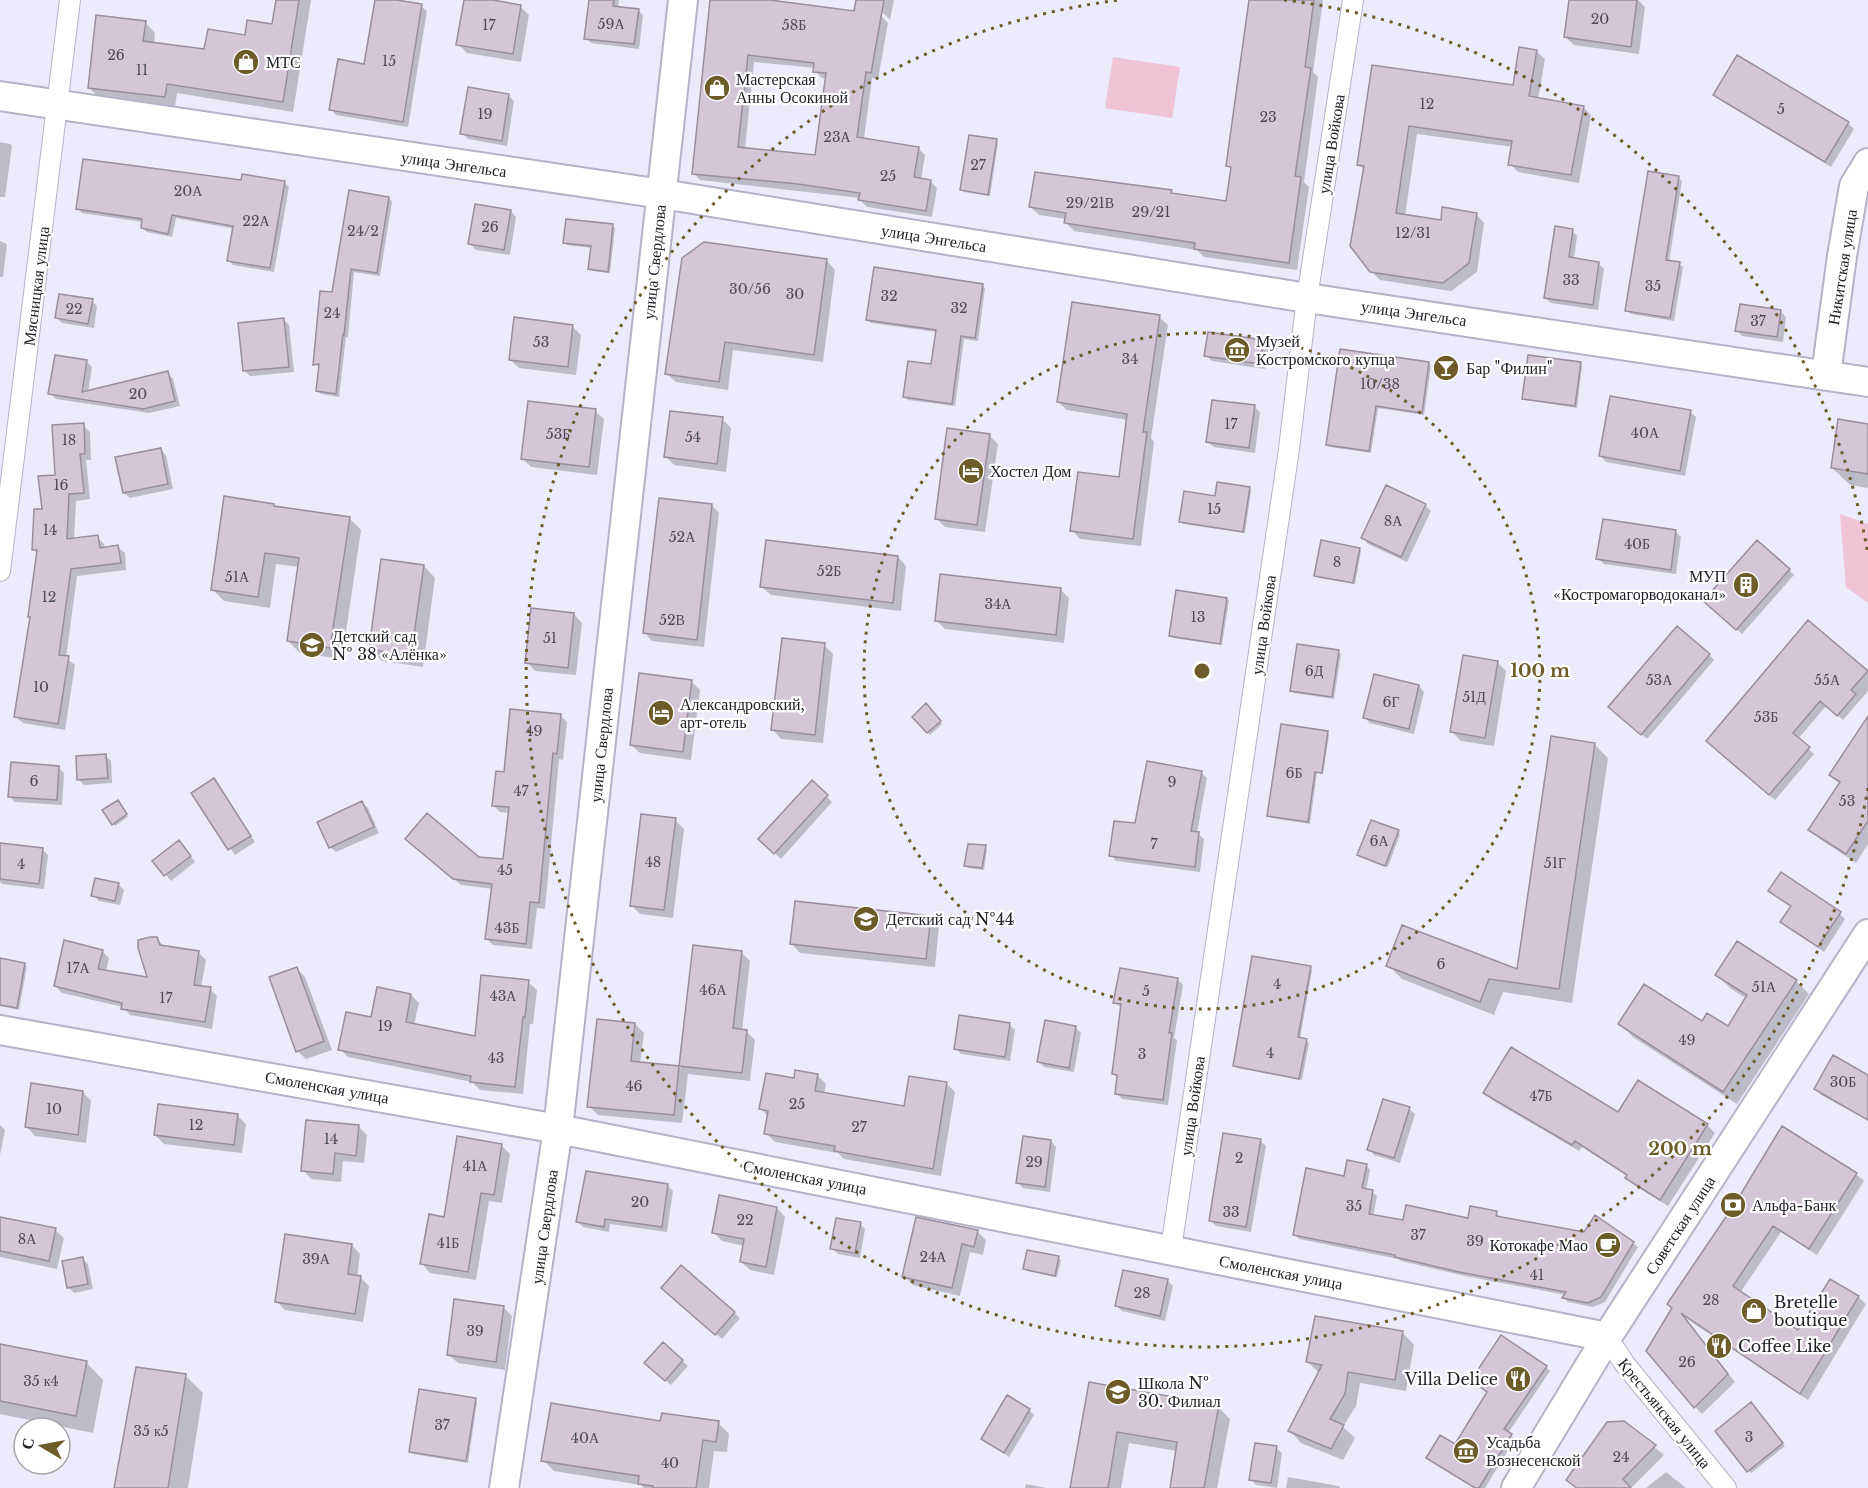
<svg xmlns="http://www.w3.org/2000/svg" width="1868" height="1488" viewBox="0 0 1868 1488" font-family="'Libre Baskerville',serif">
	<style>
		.green { fill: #f0c3d5 }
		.shadow { fill: #0003; fill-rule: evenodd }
		.building { fill: #d4c6d7; stroke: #9a8d9e; stroke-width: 1.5; fill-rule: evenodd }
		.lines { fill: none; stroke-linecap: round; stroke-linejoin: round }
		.street-casing { stroke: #b4b3c8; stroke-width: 22 }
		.secondary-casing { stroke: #b4b3c8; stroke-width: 32 }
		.street { stroke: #fff; stroke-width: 20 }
		.secondary { stroke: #fff; stroke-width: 28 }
		.ring { fill: none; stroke: #6d5c2a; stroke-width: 3; stroke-dasharray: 3 6 }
		.labels { text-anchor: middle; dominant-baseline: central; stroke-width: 4.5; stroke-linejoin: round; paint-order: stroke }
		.number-label { font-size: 14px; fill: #4e4a54 }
		.poi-label { font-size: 16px; fill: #212128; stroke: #fff; text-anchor: start }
		.street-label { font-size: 16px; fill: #212128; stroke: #fff }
		.centre { fill: #6d5c2a; stroke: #fff; stroke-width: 3 }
		.ring-label { font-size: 18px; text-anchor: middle; font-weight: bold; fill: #6d5c2a; stroke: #fff; stroke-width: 4.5; stroke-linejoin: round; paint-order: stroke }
	</style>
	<rect width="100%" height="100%" fill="#ebebfc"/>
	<!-- green -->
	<path class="green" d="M1113 57 1180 67 1172 118 1105 108Z
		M1840 514 1868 524V603L1846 587Z"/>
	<!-- shadow -->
	<path class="shadow" d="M278 0H311L293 112 177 93 175 107 100 98 89 88 145 22 155 33 154 44 206 51 274 26Z
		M376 0 421 6 427 11 408 127 336 115 331 109 366 65Z
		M465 0H484L520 6 529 15 521 62 467 53 458 44Z
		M590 0H619L618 8 638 10 643 15 639 49 591 43 586 38Z
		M713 0H777L776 2 881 16 888 23 878 79 872 78 864 139 918 148 925 155 921 180 930 181 937 188 932 217 867 207 860 200V198L700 180 694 173ZM754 62 815 68V71L822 78 827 79 816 157 745 149Z
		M871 0H894L890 20Z
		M1251 0H1323L1313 72 1318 77 1304 182 1309 187 1297 270 1204 257 1197 250 1074 231 1066 223V219L1039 215 1030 207 1171 192 1175 195 1227 203 1232 170 1227 166Z
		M1570 0H1638L1645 7 1639 54 1574 45 1565 37Z
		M1536 51 1545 59 1538 99 1583 107 1591 115 1579 183 1518 172 1510 164 1513 147 1417 134 1405 216 1442 222 1476 214 1484 223 1477 272 1451 291 1380 280 1371 271 1364 170 1359 164 1373 67 1514 87Z
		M1738 57 1848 123 1854 129 1831 167 1720 100 1715 95Z
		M509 96 514 101 507 146 468 139 462 133Z
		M996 141 998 143 990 196 964 192 962 190Z
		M0 142 10 144 12 146 5 197H0Z
		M1678 177 1682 181 1669 262 1679 264 1683 267 1674 321 1631 314 1627 310Z
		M243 182H284L289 187 274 272 233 265 229 260 235 229 176 218 172 237 147 232 142 228 143 222 82 213 78 208Z
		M389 198 392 202 380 276 354 272 348 337H346L339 397 321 394 317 391 320 368 315 364 333 294Z
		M511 211 516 217 510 255 476 250 470 244Z
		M613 226 615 228 610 273 592 271 590 269 592 248 567 245 565 243Z
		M1572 230 1577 236 1574 259 1598 263 1604 269 1598 310 1551 303 1545 298Z
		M0 241 7 244 3 277H0Z
		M827 261 835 270 823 362 733 350 728 390 676 382 667 374Z
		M982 285 985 288 978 341 964 339 955 406 908 400 905 397 933 366 937 332 871 323 868 320Z
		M92 301 97 306 94 328 62 323 57 318Z
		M1781 312 1786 317 1783 342 1742 336 1737 330Z
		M1159 317 1168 325 1151 438 1154 442 1141 546 1080 539 1072 530 1120 479 1128 420 1067 410 1058 402Z
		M284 320 289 325 294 372 250 376 245 371Z
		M572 326 581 335 576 375 519 368 510 360Z
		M1263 342 1269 347 1265 369 1212 361 1206 356Z
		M86 361 92 367 88 392 168 373 173 379 180 406 149 413 56 399 50 393Z
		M1429 363 1431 366 1424 415 1378 408 1371 453 1330 447 1327 445Z
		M1580 364 1582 366 1577 408 1526 400 1523 398Z
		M1254 407 1260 412 1255 453 1214 447 1208 442Z
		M595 411 604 419 597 475 531 467 522 458Z
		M1690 412 1696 417 1685 476 1606 462 1600 456Z
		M722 419 731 428 726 472 674 465 666 457Z
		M83 425 90 432 91 460H86L90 499 76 501 74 540 97 537 104 544 105 548 118 547 125 553 126 570 77 576 66 658 75 665 65 730 23 723 16 717 31 618 29 617 38 554 33 549 43 511 56 476Z
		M1868 426V488L1850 485 1832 468Z
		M989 435 998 444 985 532 945 527 936 518Z
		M160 449 166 455 173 489 130 498 124 493Z
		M1249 488 1251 491 1245 533 1183 524 1181 521 1217 497Z
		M273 505 277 508 350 519 361 530 342 659 300 653 288 641 299 567 276 564 270 608 224 601 212 589Z
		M712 505 719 513 704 647 652 641 645 633Z
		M1425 505 1431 511 1407 562 1368 544 1363 538Z
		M1676 532 1681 537 1676 574 1604 564 1598 558Z
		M1359 549 1361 551 1355 584 1318 578 1316 575Z
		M898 557 906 566 901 611 771 595 762 587Z
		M424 566 435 578 423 667 382 661 370 649Z
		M1789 570 1794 575 1742 634 1710 606Z
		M1060 589 1069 598 1064 643 945 629 936 620Z
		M1226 599 1229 601 1222 645 1173 638 1171 635Z
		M574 614 582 623 576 675 535 671 527 662Z
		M1809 622 1868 673V691L1843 720 1826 706 1798 739 1814 754 1775 800 1713 747Z
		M824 645 833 654 823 743 781 739 773 730Z
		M1338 652 1341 654 1334 699 1294 693 1291 690Z
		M1709 655 1714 660 1647 739 1615 712Z
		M1497 662 1506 671 1494 746 1461 741 1452 732Z
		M691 681 700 690 691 760 640 753 631 745Z
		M1419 686 1424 692 1414 734 1370 723 1365 718Z
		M926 705 942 724 930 735 914 717Z
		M561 716 567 722 563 760 559 759 545 909 537 908 532 949 493 945 487 939 493 889 461 885 413 846 478 858 504 861 509 813 500 812 493 805Z
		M1868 719V844L1856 863 1820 839 1810 829 1840 784 1831 775Z
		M1327 733 1329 735 1323 774 1317 773 1310 824 1271 818 1269 815Z
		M1594 744 1608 758 1572 1003 1503 992 1494 1015 1402 979 1388 965 1518 971Z
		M106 756 111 761 112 783 84 785 79 780Z
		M58 767 64 773 62 805 15 802 10 797Z
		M1202 773 1207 778 1197 833 1204 839 1200 872 1116 861 1111 855 1137 825Z
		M214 780 255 842 235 855 193 793Z
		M812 782 832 802 781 859 760 839Z
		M362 803 368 808 379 833 336 852 330 847Z
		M120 804 128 817 115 826 113 824Z
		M675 820 684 829 673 918 640 914 631 905Z
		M1398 831 1400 834 1388 867 1359 855Z
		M184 847 195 862 171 881 154 861Z
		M985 847 987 849 984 870 968 868 966 866Z
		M0 848 43 850 48 855 44 889 2 884 0 882Z
		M118 884 124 890 120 905 99 901 93 895Z
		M1770 891 1840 914 1845 919 1824 952 1782 922 1792 908Z
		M931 917 939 926 935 967 800 953 792 944Z
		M157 938 164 947 199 953 206 960 201 987 210 989 217 996 212 1029 130 1015 123 1007 62 993 55 986 102 951 109 958 106 972 149 979Z
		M694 947 741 952 750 961 742 1031H746L755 1040 750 1081 688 1074 682 1123 598 1115 589 1106 635 1024 644 1033 640 1064 681 1068Z
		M0 959 24 964 27 966 19 1010 0 1006Z
		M1310 968 1312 970 1300 1039 1309 1043 1302 1080 1237 1068 1235 1066Z
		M297 969 305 977 332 1050 306 1059 297 1051Z
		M1121 970 1178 980 1183 985 1174 1038 1177 1040 1168 1105 1122 1099 1116 1093 1118 1078 1113 1073 1121 1008 1115 1002Z
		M1717 975 1796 981 1809 994 1737 1104 1633 1037 1620 1024 1702 1023 1728 1028 1747 999 1730 988Z
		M528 982 537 990 533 1024H530L523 1094 480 1090 472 1082 348 1057 340 1049 372 1019 411 995 419 1003 414 1025 476 1038Z
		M1009 1024 1015 1030 1010 1061 961 1054 956 1048Z
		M1075 1027 1081 1033 1074 1072 1044 1067 1039 1061Z
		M817 1075 826 1084 824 1094 906 1108 946 1083 955 1092 941 1176 844 1159 838 1153 775 1142 766 1133 769 1117 761 1109 795 1079Z
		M1868 1076V1121L1821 1095 1816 1089Z
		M1638 1082 1708 1126 1715 1133 1668 1206 1634 1185 1628 1176 1582 1147 1579 1151 1492 1100 1485 1093 1618 1114Z
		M83 1092 91 1101 86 1143 35 1136 27 1127Z
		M1384 1101 1409 1109 1415 1114 1400 1163 1374 1155 1369 1149Z
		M237 1115 246 1124 242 1153 164 1144 155 1135Z
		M0 1125 5 1130 0 1155Z
		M358 1126 367 1135 364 1163 343 1161 341 1182 311 1179 303 1170Z
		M1051 1141 1056 1147 1050 1192 1023 1188 1018 1183Z
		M1260 1141 1266 1146 1251 1232 1216 1226 1210 1220Z
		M501 1145 510 1154 502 1203 489 1201 476 1280 430 1273 422 1264 445 1219Z
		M1366 1165 1370 1170 1366 1190 1372 1192 1377 1196 1373 1216 1404 1222 1470 1220 1496 1212 1500 1218 1633 1243 1638 1247 1605 1302 1593 1307 1568 1302 1564 1298 1566 1295 1465 1276 1401 1261 1398 1259 1299 1239 1294 1234 1345 1177Z
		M1856 1174 1864 1181 1817 1255 1781 1232 1740 1293 1799 1332 1858 1297 1866 1304 1808 1400 1684 1317 1735 1382 1702 1414 1695 1407 1673 1309 1737 1203Z
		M667 1185 673 1191 667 1232 610 1224 609 1232 583 1227 578 1222Z
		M777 1208 785 1217 774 1275 750 1270 741 1262 744 1246 722 1241 713 1232Z
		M0 1218 55 1230 64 1238 57 1269 0 1257Z
		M860 1224 865 1229 860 1258 838 1254 832 1248Z
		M977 1231 986 1240 983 1255 970 1252 960 1296 913 1285 904 1276Z
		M352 1245 360 1254 357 1277H360L369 1286 363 1322 285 1310 277 1302Z
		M1058 1258 1061 1260 1057 1277 1027 1271 1025 1269Z
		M82 1259 88 1264 93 1289 74 1293 68 1287Z
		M682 1267 740 1318 722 1339 669 1293Z
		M1167 1280 1173 1286 1165 1321 1122 1311 1117 1306Z
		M503 1307 512 1316 505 1370 458 1363 449 1355Z
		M1403 1333 1414 1345 1406 1391 1360 1383 1356 1406 1343 1427 1355 1438 1343 1460 1301 1443 1290 1431 1320 1374 1308 1362Z
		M663 1344 688 1366 671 1385 652 1368Z
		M0 1346 86 1362 103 1380 93 1433 0 1414Z
		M1546 1367 1550 1371 1508 1433 1515 1439 1485 1488H1475L1455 1446 1489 1392 1473 1380Z
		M185 1375 203 1393 188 1488H115Z
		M1090 1384 1218 1407 1230 1419 1217 1488H1171L1177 1451 1129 1443 1121 1488H1071Z
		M475 1400 477 1402 468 1463 413 1454 410 1452Z
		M1753 1407 1785 1446 1751 1473 1749 1471Z
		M1029 1410 1034 1415 1009 1457 983 1439Z
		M1623 1422 1664 1455 1631 1488H1576L1568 1480Z
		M662 1423H718L729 1434 727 1452 714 1451 709 1488H644L641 1485 554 1471 543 1460Z
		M1276 1448 1282 1453 1277 1488 1256 1485 1251 1479Z
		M1666 1472 1686 1488H1646Z
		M1288 1477 1339 1486 1340 1488H1286Z
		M1026 1484 1046 1488H1025Z"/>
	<!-- building -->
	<path class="building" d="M276 0H299L283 102 167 84 165 97 88 88 96 15 146 21 143 41 204 49 208 29 245 35 247 20 272 24Z
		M375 0H397L422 4 403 122 329 110 338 59 364 64Z
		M464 0H493L521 5 513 54 456 45Z
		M589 0H614L613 6 639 9 634 44 584 39Z
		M710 0H770L854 11 856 0H884L871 73 866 72 857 137 919 147 914 177 931 180 926 211 858 200 860 193 798 184 692 174ZM748 55 814 63 813 72 826 73 815 155 738 147Z
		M1249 0H1314L1305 67 1311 68 1295 176 1301 177 1289 263 1194 249 1195 243 1064 223 1066 213 1029 207 1035 172 1172 190 1171 193 1226 201 1231 167 1226 166Z
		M1569 0H1637L1631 47 1564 37Z
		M1519 47 1537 50 1529 96 1584 106 1571 175 1508 165 1512 141 1409 126 1396 213 1441 220 1442 207 1477 213 1469 263 1443 283 1370 272 1350 246 1364 166 1357 165 1372 65 1513 85Z
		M1737 55 1849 122 1825 162 1713 95Z
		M468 87 509 94 502 141 460 134Z
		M969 135 997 139 988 195 960 190Z
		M83 159 241 180 242 174 285 181 270 268 227 261 233 226 172 215 168 234 141 228 142 219 76 209Z
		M1648 171 1679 176 1666 260 1680 262 1670 318 1625 311Z
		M349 190 389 197 377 273 351 269 344 335 343 334 336 394 316 391 319 364 313 365 320 291 332 292Z
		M475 204 511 210 504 250 468 244Z
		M566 219 613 224 608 272 588 269 591 246 563 243Z
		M1555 226 1573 229 1569 257 1599 262 1593 305 1544 298Z
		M704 242 827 259 814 355 725 342 719 382 665 374 682 258Z
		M874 267 983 284 975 338 961 336 952 404 903 397 908 361 931 364 936 330 866 320Z
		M59 294 93 299 88 324 55 318Z
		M1072 302 1160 315 1143 432H1147L1133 539 1070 531 1078 472 1119 477 1127 414 1057 402Z
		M1740 304 1781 310 1777 337 1735 331Z
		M514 317 573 325 568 367 509 360Z
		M284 318 289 367 243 371 238 323Z
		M1208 332 1264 340 1260 364 1204 356Z
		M1340 349 1429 362 1422 413 1376 406 1369 451 1326 445Z
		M55 355 87 360 82 392 168 371 175 401 143 409 48 394Z
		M1528 355 1581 362 1575 406 1522 399Z
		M1610 396 1691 410 1680 471 1599 456Z
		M1212 400 1255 405 1249 448 1206 442Z
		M528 401 596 409 589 467 521 459Z
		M670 411 723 417 717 464 664 457Z
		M1838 419 1868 424V474L1831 468Z
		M84 423 85 454H80L84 493 69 494 67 539 98 535 100 548 118 545 121 563 71 569 59 655 69 656 58 724 14 717 30 617H28L37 550H32L34 509H42L38 476 55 475 52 425Z
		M947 428 990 434 977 525 935 519Z
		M161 448 168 484 123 493 115 457Z
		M1217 482 1250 487 1243 532 1179 522 1184 491 1215 496Z
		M1386 485 1426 504 1401 557 1361 538Z
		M224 496 274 504V506L350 517 330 648 287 641 299 558 265 553 258 597 211 590Z
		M659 498 712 504 697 640 643 633Z
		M1603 519 1676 530 1671 570 1596 559Z
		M766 540 898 556 893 603 760 587Z
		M1321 540 1360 548 1353 583 1314 576Z
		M1757 540 1790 569 1736 630 1703 601Z
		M381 559 424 565 411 656 369 649Z
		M940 574 1061 588 1056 635 935 621Z
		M1176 590 1227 598 1220 644 1169 636Z
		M531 608 574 613 568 668 525 663Z
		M1808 620 1868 671 1851 690 1856 694 1837 716 1820 701 1793 733 1810 747 1769 795 1706 741Z
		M1677 626 1710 654 1641 735 1608 707Z
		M782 638 825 643 815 735 771 730Z
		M1297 644 1339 650 1332 697 1290 691Z
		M1463 655 1498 661 1485 738 1450 732Z
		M639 673 692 680 683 752 630 745Z
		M1374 674 1419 685 1409 729 1363 718Z
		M926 703 941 721 927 733 912 717Z
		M510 709 561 714 557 754 553 753 539 903 530 902 526 944 485 939 492 884 453 879 405 839 427 813 479 857 503 859 509 807 492 806 496 771 504 772Z
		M1868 716V821L1846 854 1808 830 1840 782 1829 775Z
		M1281 724 1328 731 1322 773 1315 772 1308 822 1267 816Z
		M1551 736 1595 743 1559 989 1489 979 1480 1002 1386 966 1402 925 1517 969Z
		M106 754 108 778 77 780 76 756Z
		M1147 761 1202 771 1191 831 1199 832 1195 867 1109 856 1114 821 1135 823Z
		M11 762 59 766 57 800 8 797Z
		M214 778 251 836 228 850 191 793Z
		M812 780 828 795 774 854 758 839Z
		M118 800 127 814 112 825 102 810Z
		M362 801 374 827 329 848 317 822Z
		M641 814 676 818 664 910 630 906Z
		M1371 820 1399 830 1385 866 1357 855Z
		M179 840 191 856 164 876 152 861Z
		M0 843 43 848 39 884 0 879Z
		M968 844 986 845 982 868 964 866Z
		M1781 872 1841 912 1818 947 1780 922 1791 906 1768 891Z
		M95 878 119 883 115 901 91 896Z
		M795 901 931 916 926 959 790 944Z
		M150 937H157L160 945 199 951 194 985 211 987 205 1022 121 1009 122 1003 54 986 64 940 103 950 98 969 147 977 138 948V940Z
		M1737 941 1797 980 1723 1092 1618 1024 1644 984 1702 1021 1707 1013 1728 1026 1747 995 1715 975Z
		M693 945 742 951 733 1028 747 1030 742 1073 679 1066Z
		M1252 956 1311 966 1298 1037 1307 1039 1299 1079 1233 1066Z
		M0 958 25 963 17 1008 0 1005Z
		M297 967 324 1041 296 1052 269 977Z
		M1120 968 1178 978 1169 1033H1172L1163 1100 1115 1094 1117 1075 1112 1074 1121 1004 1113 1003Z
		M481 975 529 980 525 1017H523L515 1087 470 1082 471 1076 338 1050 346 1012 371 1017 377 987 411 994 406 1022 475 1036Z
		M959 1015 1010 1023 1005 1057 954 1049Z
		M597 1019 635 1023 631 1061 679 1066 674 1115 587 1107Z
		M1045 1020 1076 1026 1069 1068 1037 1062Z
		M1511 1047 1618 1112 1638 1080 1708 1124 1660 1200 1625 1178 1627 1175 1575 1141 1572 1145 1483 1093Z
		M1833 1055 1868 1075V1120L1814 1089Z
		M795 1070 818 1074 815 1091 904 1106 909 1076 947 1082 933 1169 834 1151 835 1146 764 1134 768 1111 759 1109 766 1073 794 1078Z
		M31 1083 83 1091 78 1135 25 1127Z
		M1383 1099 1410 1107 1394 1158 1367 1150Z
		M158 1104 238 1114 234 1145 154 1135Z
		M306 1120 359 1125 356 1156 335 1153 333 1174 301 1171Z
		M1782 1126 1857 1173 1809 1249 1773 1226 1733 1286 1798 1330 1830 1279 1859 1296 1800 1394 1681 1313 1728 1374 1694 1408 1646 1351 1672 1308 1667 1304 1736 1202Z
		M1223 1133 1261 1139 1246 1227 1209 1221Z
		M457 1136 502 1144 494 1195 481 1193 468 1272 420 1264 429 1214 444 1217Z
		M1023 1136 1051 1140 1045 1187 1016 1183Z
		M1347 1160 1367 1164 1362 1188 1373 1190 1369 1214 1403 1220 1406 1205 1468 1218 1470 1206 1497 1211 1496 1216 1584 1232 1595 1215 1634 1242 1601 1297 1588 1303 1562 1298 1566 1292 1459 1272 1395 1257V1255L1293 1235 1306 1168 1344 1176Z
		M586 1171 668 1184 662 1227 605 1219 604 1227 576 1222Z
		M719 1195 777 1207 766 1267 740 1262 744 1239 712 1233Z
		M0 1217 56 1228 49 1261 0 1251Z
		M916 1217 978 1230 974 1247 962 1244 952 1288 902 1277Z
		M836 1218 861 1222 855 1253 830 1249Z
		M285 1234 352 1244 348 1274 361 1276 355 1314 275 1302Z
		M1027 1250 1059 1256 1055 1276 1023 1269Z
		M83 1257 88 1284 67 1288 62 1261Z
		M681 1265 735 1312 715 1335 661 1288Z
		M1123 1270 1168 1279 1160 1316 1115 1306Z
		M454 1299 504 1306 496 1362 447 1355Z
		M1315 1316 1403 1331 1395 1380 1348 1372 1345 1394 1330 1419 1344 1425 1331 1449 1288 1431 1322 1365 1306 1362Z
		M1501 1335 1547 1366 1504 1429 1512 1434 1479 1488H1475L1426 1458 1440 1435 1455 1444 1487 1392 1471 1380Z
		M663 1342 683 1360 665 1381 644 1363Z
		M0 1344 87 1361 76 1416 0 1401Z
		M136 1367 186 1374 168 1488H114Z
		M1089 1382 1219 1405 1204 1488H1170L1177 1442 1117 1432 1108 1488H1070Z
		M419 1389 476 1398 466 1461 409 1452Z
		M1007 1395 1030 1409 1004 1453 981 1439Z
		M1751 1402 1783 1443 1747 1472 1715 1431Z
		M551 1403 660 1421 662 1413 719 1421 716 1442 703 1440 696 1488H653V1486L638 1484 639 1476 541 1461Z
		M1624 1421 1656 1445 1623 1479 1631 1488H1577L1566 1480 1607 1422Z
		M1255 1443 1277 1446 1271 1483 1249 1480Z"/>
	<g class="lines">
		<!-- street casing -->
		<g class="street-casing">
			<path id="street" d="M0 571 70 0
				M1171 1249 1289 449 1307 298 1353 0
				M1607 1337 1624 1363 1726 1488"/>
		</g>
		<!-- secondary casing -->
		<g class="secondary-casing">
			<path id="secondary" d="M0 96 662 194 1307 298 1868 382
				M1826 375 1842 256 1854 186 1868 163
				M0 1030 558 1129 1607 1337
				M504 1488 558 1129 683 0
				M1516 1488 1607 1337 1868 934"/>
		</g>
		<!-- street -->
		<use href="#street" class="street"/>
		<!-- secondary -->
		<use href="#secondary" class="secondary"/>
	</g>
	<!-- distance rings -->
	<g class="ring">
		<circle cx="1202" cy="671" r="338"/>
		<path d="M1868 788A676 676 0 1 1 1120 0M1284 0A676 676 0 0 1 1868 554"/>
	</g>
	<!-- icons -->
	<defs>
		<g id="shop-disc" transform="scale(1.35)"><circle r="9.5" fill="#6d5c2a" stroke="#fff"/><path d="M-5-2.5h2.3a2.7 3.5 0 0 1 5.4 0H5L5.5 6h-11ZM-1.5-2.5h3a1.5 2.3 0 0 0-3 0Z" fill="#fff"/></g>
		<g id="museum-disc" transform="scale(1.35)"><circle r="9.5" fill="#6d5c2a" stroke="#fff"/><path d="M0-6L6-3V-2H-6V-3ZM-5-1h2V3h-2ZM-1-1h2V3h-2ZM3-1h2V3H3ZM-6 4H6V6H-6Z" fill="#fff"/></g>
		<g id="bar-disc" transform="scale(1.35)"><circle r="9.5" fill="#6d5c2a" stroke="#fff"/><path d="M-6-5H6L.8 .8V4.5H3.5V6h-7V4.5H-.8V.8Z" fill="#fff"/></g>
		<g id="hotel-disc" transform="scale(1.35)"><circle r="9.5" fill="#6d5c2a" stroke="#fff"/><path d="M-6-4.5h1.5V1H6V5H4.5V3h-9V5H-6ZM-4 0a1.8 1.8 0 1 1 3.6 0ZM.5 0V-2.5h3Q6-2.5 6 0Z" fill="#fff"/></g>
		<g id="building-disc" transform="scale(1.35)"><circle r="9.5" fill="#6d5c2a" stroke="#fff"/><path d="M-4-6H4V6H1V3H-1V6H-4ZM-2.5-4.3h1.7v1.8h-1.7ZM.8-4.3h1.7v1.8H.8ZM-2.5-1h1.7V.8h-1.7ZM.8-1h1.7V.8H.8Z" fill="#fff"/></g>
		<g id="school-disc" transform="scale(1.35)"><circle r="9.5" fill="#6d5c2a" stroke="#fff"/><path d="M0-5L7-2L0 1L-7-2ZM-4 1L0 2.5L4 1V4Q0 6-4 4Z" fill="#fff"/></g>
		<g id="bank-disc" transform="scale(1.35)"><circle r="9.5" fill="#6d5c2a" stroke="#fff"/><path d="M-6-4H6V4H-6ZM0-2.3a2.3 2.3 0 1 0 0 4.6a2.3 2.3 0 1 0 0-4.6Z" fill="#fff"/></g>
		<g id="cafe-disc" transform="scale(1.35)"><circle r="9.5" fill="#6d5c2a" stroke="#fff"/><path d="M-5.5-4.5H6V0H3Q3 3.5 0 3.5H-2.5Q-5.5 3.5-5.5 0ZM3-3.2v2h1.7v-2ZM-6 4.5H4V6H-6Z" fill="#fff"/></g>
		<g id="restaurant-disc" transform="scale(1.35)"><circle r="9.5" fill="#6d5c2a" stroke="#fff"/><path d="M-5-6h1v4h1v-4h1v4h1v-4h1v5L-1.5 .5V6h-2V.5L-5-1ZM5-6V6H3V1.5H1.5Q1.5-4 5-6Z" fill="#fff"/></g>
	</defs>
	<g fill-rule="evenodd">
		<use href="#shop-disc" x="246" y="62"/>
		<use href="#shop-disc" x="717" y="88"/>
		<use href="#museum-disc" x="1237" y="350"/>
		<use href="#bar-disc" x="1446" y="368"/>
		<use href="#hotel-disc" x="971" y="471"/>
		<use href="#building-disc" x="1746" y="585"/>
		<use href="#school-disc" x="312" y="645"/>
		<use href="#hotel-disc" x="661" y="713"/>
		<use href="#school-disc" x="866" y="919"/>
		<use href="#bank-disc" x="1733" y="1205"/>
		<use href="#cafe-disc" x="1608" y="1245"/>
		<use href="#shop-disc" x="1754" y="1311"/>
		<use href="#restaurant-disc" x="1719" y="1346"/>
		<use href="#restaurant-disc" x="1518" y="1379"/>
		<use href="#school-disc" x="1118" y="1392"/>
		<use href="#museum-disc" x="1466" y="1451"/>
	</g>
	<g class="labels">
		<!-- number labels -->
		<g class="number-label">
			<text x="1600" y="19">20</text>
			<text x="611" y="24">59А</text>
			<text x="489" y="25">17</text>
			<text x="794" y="25">58Б</text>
			<text x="116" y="55">26</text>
			<text x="389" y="61">15</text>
			<text x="142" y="70">11</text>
			<text x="1427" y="104">12</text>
			<text x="1781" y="109">5</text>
			<text x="485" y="114">19</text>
			<text x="1268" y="117">23</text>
			<text x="837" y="137">23А</text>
			<text x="978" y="165">27</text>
			<text x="888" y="176">25</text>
			<text x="188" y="191">20А</text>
			<text x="1090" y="203">29/21В</text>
			<text x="1151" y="212">29/21</text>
			<text x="256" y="221">22А</text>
			<text x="490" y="227">26</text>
			<text x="363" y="231">24/2</text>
			<text x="1413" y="233">12/31</text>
			<text x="1571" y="280">33</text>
			<text x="1653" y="286">35</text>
			<text x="750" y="289">30/56</text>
			<text x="795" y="294">30</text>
			<text x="889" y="296">32</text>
			<text x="959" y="308">32</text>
			<text x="74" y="309">22</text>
			<text x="332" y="313">24</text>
			<text x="1758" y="321">37</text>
			<text x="541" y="342">53</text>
			<text x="1130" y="359">34</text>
			<text x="1380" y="384">10/38</text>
			<text x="138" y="394">20</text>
			<text x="1231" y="424">17</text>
			<text x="1645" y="433">40А</text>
			<text x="558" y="434">53Б</text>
			<text x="693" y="437">54</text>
			<text x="69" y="440">18</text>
			<text x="61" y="485">16</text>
			<text x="1214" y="509">15</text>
			<text x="1393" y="521">8А</text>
			<text x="50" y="530">14</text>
			<text x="682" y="537">52А</text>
			<text x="1637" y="544">40Б</text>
			<text x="1337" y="562">8</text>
			<text x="829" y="571">52Б</text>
			<text x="237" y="577">51А</text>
			<text x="49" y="597">12</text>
			<text x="998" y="604">34А</text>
			<text x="1198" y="617">13</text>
			<text x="672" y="620">52В</text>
			<text x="550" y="638">51</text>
			<text x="1314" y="671">6Д</text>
			<text x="1659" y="680">53А</text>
			<text x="1827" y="680">55А</text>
			<text x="41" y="687">10</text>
			<text x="1474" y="697">51Д</text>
			<text x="1391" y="702">6Г</text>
			<text x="1766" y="717">53Б</text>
			<text x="534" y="731">49</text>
			<text x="1294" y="773">6Б</text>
			<text x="34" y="781">6</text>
			<text x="1172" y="782">9</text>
			<text x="521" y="791">47</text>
			<text x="1847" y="801">53</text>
			<text x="1379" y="841">6А</text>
			<text x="1154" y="844">7</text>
			<text x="653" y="862">48</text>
			<text x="1555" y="863">51Г</text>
			<text x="21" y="864">4</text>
			<text x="505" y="870">45</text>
			<text x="507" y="928">43Б</text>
			<text x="1441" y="964">6</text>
			<text x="78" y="968">17А</text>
			<text x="1277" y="984">4</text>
			<text x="1764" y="987">51А</text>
			<text x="713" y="990">46А</text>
			<text x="1146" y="991">5</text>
			<text x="503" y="996">43А</text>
			<text x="166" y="998">17</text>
			<text x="385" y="1026">19</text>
			<text x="1687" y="1040">49</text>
			<text x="1270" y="1053">4</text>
			<text x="1142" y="1054">3</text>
			<text x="496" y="1058">43</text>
			<text x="1843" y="1082">30Б</text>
			<text x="634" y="1086">46</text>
			<text x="1541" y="1096">47Б</text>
			<text x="797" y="1104">25</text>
			<text x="54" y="1109">10</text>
			<text x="196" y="1125">12</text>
			<text x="859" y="1127">27</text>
			<text x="331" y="1139">14</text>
			<text x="1239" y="1158">2</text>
			<text x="1034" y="1162">29</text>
			<text x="475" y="1166">41А</text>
			<text x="640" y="1202">20</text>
			<text x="1354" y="1206">35</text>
			<text x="1231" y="1212">33</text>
			<text x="745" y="1220">22</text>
			<text x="1418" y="1235">37</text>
			<text x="27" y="1239">8А</text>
			<text x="1475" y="1241">39</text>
			<text x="448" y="1243">41Б</text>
			<text x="933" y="1257">24А</text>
			<text x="316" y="1259">39А</text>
			<text x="1537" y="1275">41</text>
			<text x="1142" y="1293">28</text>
			<text x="1711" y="1300">28</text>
			<text x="475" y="1331">39</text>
			<text x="1687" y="1362">26</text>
			<text x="41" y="1381">35 к4</text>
			<text x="442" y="1425">37</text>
			<text x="151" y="1431">35 к5</text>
			<text x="1749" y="1437">3</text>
			<text x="585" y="1438">40А</text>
			<text x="1621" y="1457">24</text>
			<text x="670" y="1463">40</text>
		</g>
		<!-- poi labels -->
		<g class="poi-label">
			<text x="266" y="62">МТС</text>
			<text x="736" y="79">Мастерская<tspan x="736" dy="18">Анны Осокиной</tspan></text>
			<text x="1256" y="341">Музей<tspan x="1256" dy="18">Костромского купца</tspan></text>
			<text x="1466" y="368">Бар "Филин"</text>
			<text x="990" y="471">Хостел Дом</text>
			<text x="1726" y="576" text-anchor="end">МУП<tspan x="1726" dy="18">«Костромагорводоканал»</tspan></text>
			<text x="332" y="636">Детский сад<tspan x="332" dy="18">№ 38 «Алёнка»</tspan></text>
			<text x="680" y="704">Александровский,<tspan x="680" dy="18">арт-отель</tspan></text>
			<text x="886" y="919">Детский сад №44</text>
			<text x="1752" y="1205">Альфа-Банк</text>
			<text x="1588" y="1245" text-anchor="end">Котокафе Мао</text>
			<text x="1774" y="1302">Bretelle<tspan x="1774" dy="18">boutique</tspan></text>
			<text x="1738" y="1346">Coffee Like</text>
			<text x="1498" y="1379" text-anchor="end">Villa Delice</text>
			<text x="1138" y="1383">Школа №<tspan x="1138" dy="18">30. Филиал</tspan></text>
			<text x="1486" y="1442">Усадьба<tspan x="1486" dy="18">Вознесенской</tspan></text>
		</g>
		<!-- street labels -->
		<g class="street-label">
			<text transform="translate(1331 144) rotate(-81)">улица Войкова</text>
			<text transform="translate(454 164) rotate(8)">улица Энгельса</text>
			<text transform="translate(934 238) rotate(9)">улица Энгельса</text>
			<text transform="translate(654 262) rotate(-84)">улица Свердлова</text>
			<text transform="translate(1842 267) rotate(-81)">Никитская улица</text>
			<text transform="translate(36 286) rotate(-83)">Мясницкая улица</text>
			<text transform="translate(1414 313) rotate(8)">улица Энгельса</text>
			<text transform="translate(1263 625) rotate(-82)">улица Войкова</text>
			<text transform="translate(601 745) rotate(-84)">улица Свердлова</text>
			<text transform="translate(327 1087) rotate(10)">Смоленская улица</text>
			<text transform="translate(1192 1106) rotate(-82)">улица Войкова</text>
			<text transform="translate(805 1177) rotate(11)">Смоленская улица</text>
			<text transform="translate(1680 1225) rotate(-57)">Советская улица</text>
			<text transform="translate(544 1227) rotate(-82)">улица Свердлова</text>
			<text transform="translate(1281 1272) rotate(11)">Смоленская улица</text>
			<text transform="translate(1665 1413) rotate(51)">Крестьянская улица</text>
		</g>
	</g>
	<circle cx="1202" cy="671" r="9" class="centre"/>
	<g class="ring-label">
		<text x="1540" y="677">100 m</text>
		<text x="1680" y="1155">200 m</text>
	</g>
	<!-- north arrow -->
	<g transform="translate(42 1446) rotate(280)"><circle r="28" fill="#ffffff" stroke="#a6a6a9" stroke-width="1.5"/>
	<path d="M0-4.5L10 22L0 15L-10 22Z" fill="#6d5c2a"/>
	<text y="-9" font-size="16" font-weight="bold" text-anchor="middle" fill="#212128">С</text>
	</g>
</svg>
